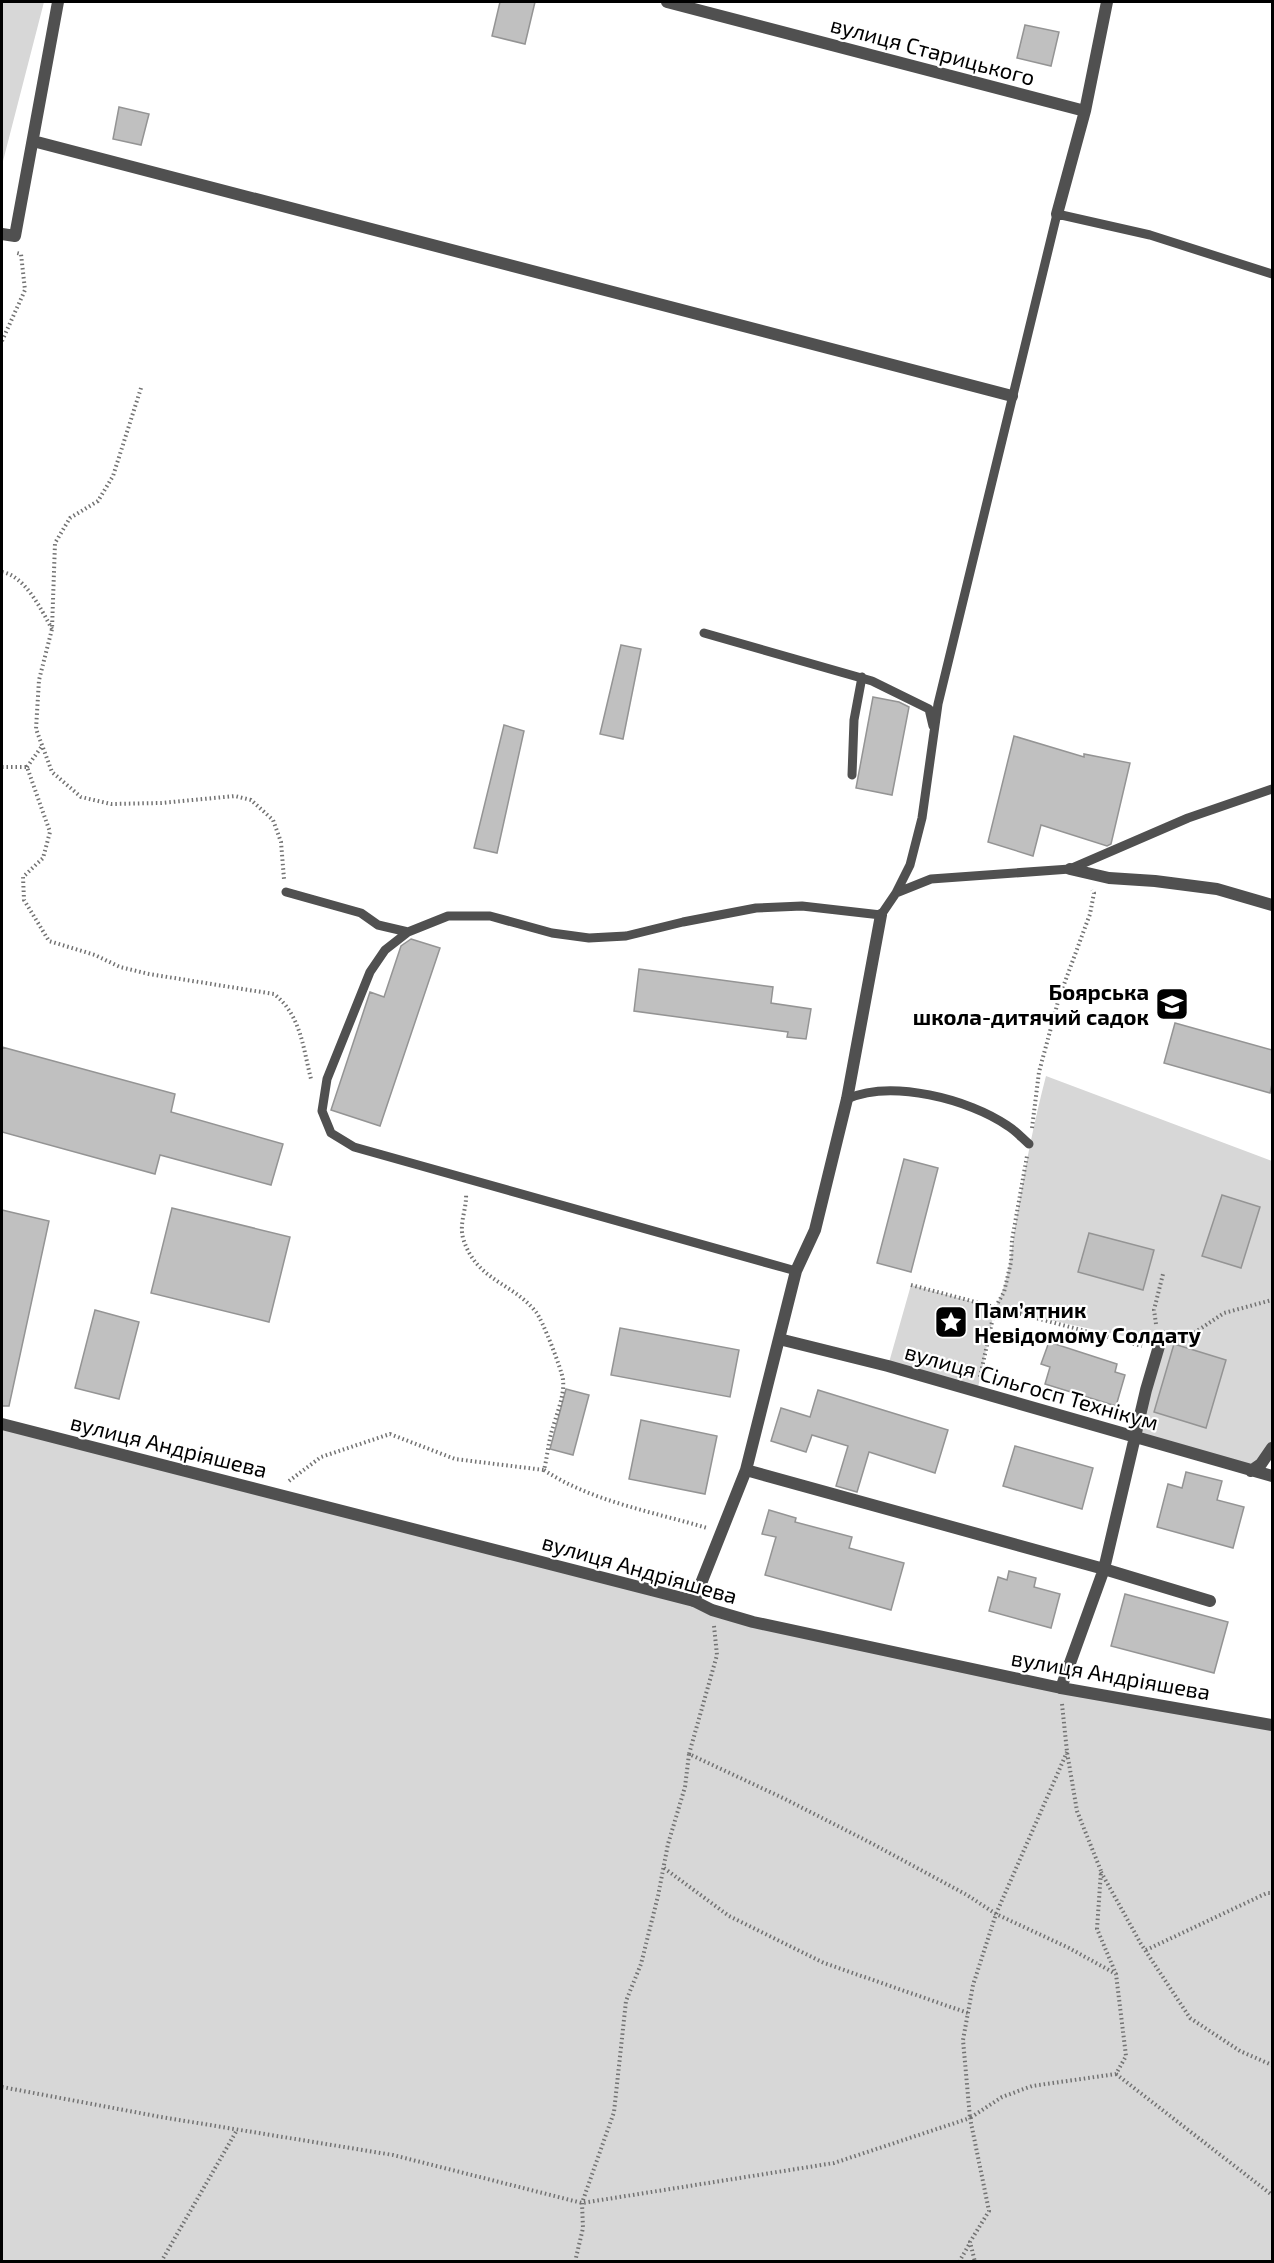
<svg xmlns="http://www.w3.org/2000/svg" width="1274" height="2263" viewBox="0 0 1274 2263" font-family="'Exo 2',sans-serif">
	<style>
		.green { fill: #d7d7d7 }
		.building { fill: #c0c0c0; stroke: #949494; stroke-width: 1.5 }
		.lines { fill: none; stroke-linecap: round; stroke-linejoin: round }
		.path { stroke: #727272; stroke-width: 4; stroke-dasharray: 1.5 3; stroke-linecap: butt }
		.service { stroke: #505050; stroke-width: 9 }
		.minor { stroke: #505050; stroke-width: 12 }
		.tertiary { stroke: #505050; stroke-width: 12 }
		.labels { text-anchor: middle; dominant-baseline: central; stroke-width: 4.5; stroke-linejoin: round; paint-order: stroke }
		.street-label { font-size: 22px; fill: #000; stroke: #fff }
		.poi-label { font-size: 22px; font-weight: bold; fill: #000; stroke: #fff; text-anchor: end }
	</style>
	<rect width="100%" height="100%" fill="#fff"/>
	<!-- green -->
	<path class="green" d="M2 2H44L2 165Z
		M1046 1076 1272 1161V1448L1251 1471 1136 1438 1155 1343 995 1308 977 1392 888 1366 911 1285 995 1308C1011 1278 1011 1247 1017 1215 1025 1168 1034 1122 1046 1076Z
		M2 1424 712 1610 1061 1688 1272 1725V2261H2Z"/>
	<!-- building -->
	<path class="building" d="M500 2H535L525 44 492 36Z
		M1025 25 1059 32 1051 66 1017 58Z
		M119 107 149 114 141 145 113 139Z
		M621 645 641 649 623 739 600 734Z
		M873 697 899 702 909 707 892 795 856 788Z
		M504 725 524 731 497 853 474 848Z
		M1014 736 1084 757V754L1130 763 1111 844 1107 846 1041 825 1033 856 988 842Z
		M411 939 440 948 380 1126 331 1110 370 992 384 997 401 946Z
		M639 969 773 987 771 1003 811 1009 806 1039 787 1037 788 1032 634 1011Z
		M1175 1023 1272 1050V1084L1270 1093 1164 1063Z
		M2 1047 175 1094 171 1112 283 1144 271 1185 160 1155 155 1174 2 1132Z
		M904 1159 938 1168 911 1272 877 1263Z
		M1222 1195 1260 1207 1241 1268 1202 1256Z
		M172 1208 290 1237 269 1322 151 1293Z
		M2 1210 49 1221 9 1406H2Z
		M1089 1233 1154 1250 1143 1290 1078 1272Z
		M95 1310 139 1322 119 1399 75 1388Z
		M620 1328 739 1350 730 1397 611 1375Z
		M1049 1342 1117 1364 1115 1372 1125 1375 1116 1406 1045 1384 1050 1367 1041 1364Z
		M1174 1344 1226 1360 1206 1428 1154 1412Z
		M566 1389 589 1395 573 1455 550 1449Z
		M818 1390 948 1430 935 1473 869 1452 857 1492 836 1486 848 1446 812 1435 806 1452 771 1441 781 1408 810 1417Z
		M641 1420 717 1436 705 1494 629 1479Z
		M1015 1446 1093 1468 1082 1509 1003 1486Z
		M1186 1472 1222 1481 1217 1500 1244 1507 1233 1548 1157 1527 1168 1484 1182 1488Z
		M769 1510 796 1518 795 1522 852 1537 849 1548 904 1563 891 1610 765 1575 776 1537 762 1534Z
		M1009 1571 1036 1578 1034 1587 1060 1594 1051 1628 989 1611 998 1577 1007 1580Z
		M1125 1594 1228 1622 1214 1673 1111 1646Z"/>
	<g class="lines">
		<!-- path -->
		<path class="path" d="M2 341 25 290 21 254 17 253
			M141 388 113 476 98 501 70 518 55 543 52 629 39 680 36 729 52 772 81 797 111 804 161 803 235 796 251 800 273 820 281 842 284 879
			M2 572C25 576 41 609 52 629
			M2 767H27L50 832 43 858 23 877 24 900 49 941 95 955 120 967 149 974 274 994C301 1015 303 1048 311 1079
			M27 767 42 746
			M1032 1128 1039 1072 1059 998 1090 914 1094 893 1092 890
			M911 1285 1142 1346
			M1156 1324 1154 1310 1163 1274
			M1177 1335H1191L1224 1313 1272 1300
			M980 1377 995 1308 1004 1292 1011 1262 1012 1240 1027 1156
			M544 1470C590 1501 654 1512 707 1528
			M289 1481 321 1457 390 1434 455 1459 544 1470C547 1458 548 1446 551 1434 555 1418 565 1396 563 1380 562 1370 542 1319 536 1312 512 1282 476 1281 463 1238 459 1222 467 1209 466 1193
			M714 1626 717 1655 689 1754 783 1798 871 1843 967 1895 996 1914 1069 1948 1116 1974
			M1062 1704 1067 1752 1077 1811 1101 1871 1097 1929 1116 1974 1126 2056 1116 2074 1032 2086 1002 2097 970 2118 963 2040 973 1985 996 1914 1067 1752
			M664 1868 729 1916 824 1963 968 2013
			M1101 1872 1141 1944 1190 2018 1240 2051 1272 2065
			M1146 1950 1267 1893H1272
			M1116 2074 1272 2195
			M2 2087 161 2117 393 2155 582 2203 834 2163 970 2118 989 2211 970 2242 975 2262
			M161 2262 237 2130
			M575 2262 583 2228 582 2203 614 2112 626 2001 641 1964 658 1896 668 1844 685 1787 689 1754
			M959 2262 970 2243"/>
		<!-- service -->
		<path class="service" d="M704 633 872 681 929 709 933 726
			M852 775 854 720 862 677
			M286 892 361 913 378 925 408 932
			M896 893 910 865 922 818 938 704 1057 214 1150 235 1272 274
			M847 1099C891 1079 969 1099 1008 1126 1016 1131 1022 1138 1029 1144
			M796 1271 354 1147 331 1133 322 1111 327 1079 370 972 385 950 408 932 448 916H490L552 933 589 938 626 936 683 922 756 908 802 906 881 915 896 893 931 879 1070 869 1188 818 1272 789"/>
		<!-- minor -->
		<path class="minor" d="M667 2 1085 111
			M33 141 1012 396
			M1057 214 1085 111 1107 2
			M2 234 15 236 58 2
			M1070 869 1109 878 1155 881 1217 889 1272 905
			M779 1339 888 1366 1272 1476
			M746 1470 1104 1569 1210 1601
			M1251 1471 1261 1464 1272 1448
			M694 1601 746 1470 796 1271 815 1230 847 1099 881 915
			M1061 1688 1104 1569 1146 1390 1162 1336"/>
		<!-- tertiary -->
		<path class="tertiary" d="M2 1424 694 1601 712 1610 753 1622 1061 1688 1272 1725"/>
	</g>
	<!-- icons -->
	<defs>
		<g id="school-square" transform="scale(1.725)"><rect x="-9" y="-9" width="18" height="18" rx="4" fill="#000" stroke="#fff"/><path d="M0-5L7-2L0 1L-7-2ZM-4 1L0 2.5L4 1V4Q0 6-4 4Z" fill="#fff"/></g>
		<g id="sight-square" transform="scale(1.725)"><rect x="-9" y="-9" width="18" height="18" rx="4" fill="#000" stroke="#fff"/><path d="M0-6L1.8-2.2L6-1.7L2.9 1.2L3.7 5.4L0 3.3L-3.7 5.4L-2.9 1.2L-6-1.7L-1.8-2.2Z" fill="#fff"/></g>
	</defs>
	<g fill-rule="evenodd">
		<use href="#school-square" x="1172" y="1004"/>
		<use href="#sight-square" x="951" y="1322"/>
	</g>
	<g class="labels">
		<!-- street labels -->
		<g class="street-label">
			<text transform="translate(933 50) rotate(15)">вулиця Старицького</text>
			<text transform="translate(1032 1386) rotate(16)">вулиця Сільгосп Технікум</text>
			<text transform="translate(169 1445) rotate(14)">вулиця Андріяшева</text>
			<text transform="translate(640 1568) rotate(16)">вулиця Андріяшева</text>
			<text transform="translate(1111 1674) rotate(10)">вулиця Андріяшева</text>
		</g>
		<!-- poi labels -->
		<g class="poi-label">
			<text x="1149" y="991">Боярська<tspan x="1149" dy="25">школа-дитячий садок</tspan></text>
			<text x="974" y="1309" text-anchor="start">Пам’ятник<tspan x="974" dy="25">Невідомому Солдату</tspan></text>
		</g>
	</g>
	<!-- border -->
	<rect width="1274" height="2263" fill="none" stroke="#000000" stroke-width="6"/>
</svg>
